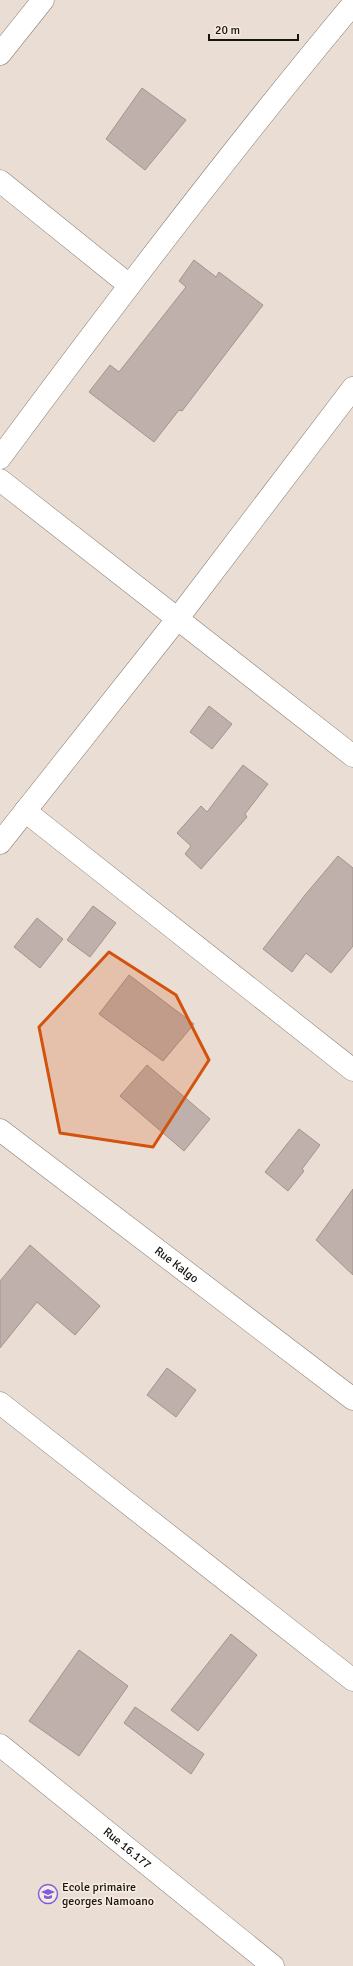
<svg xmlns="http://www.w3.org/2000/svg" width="353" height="1966" viewBox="0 0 353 1966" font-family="Signika,sans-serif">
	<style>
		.building { fill: #bfb0ab; stroke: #a2938f }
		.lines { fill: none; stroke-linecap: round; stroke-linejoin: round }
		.minor-casing { stroke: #887d74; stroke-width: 23 }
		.minor { stroke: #fff; stroke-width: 22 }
		.marked { fill: #d3520c; fill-opacity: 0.2; stroke: #d3520c; stroke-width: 3; stroke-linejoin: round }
		.labels { text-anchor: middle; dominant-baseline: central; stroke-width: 3.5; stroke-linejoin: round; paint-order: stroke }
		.street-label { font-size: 12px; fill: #181410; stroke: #f7ebe1 }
		.poi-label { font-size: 12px; fill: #181410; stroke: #f7ebe1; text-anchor: start }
	</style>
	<rect width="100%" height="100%" fill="#eaded4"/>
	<!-- building -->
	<path class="building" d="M142 88 186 120 145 170 106 139Z
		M194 260 216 277 219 272 263 305 182 411 179 410 154 442 89 392 110 365 119 372 186 287 179 281Z
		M209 706 232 724 212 749 190 732Z
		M243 765 268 784 245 814 247 817 201 869 185 854 191 846 177 833 201 806 207 812Z
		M338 856 353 868V946L331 973 306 953 292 972 263 949 305 895Z
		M93 906 116 923 90 957 67 940Z
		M37 918 63 939 40 968 14 947Z
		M129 975 194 1024 163 1061 99 1014Z
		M147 1065 210 1119 184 1151 120 1096Z
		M299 1129 320 1145 302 1169 304 1171 288 1191 265 1172Z
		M353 1189V1275L316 1240Z
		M30 1245 100 1306 75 1335 37 1302 0 1348V1281Z
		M167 1368 196 1390 176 1417 147 1395Z
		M231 1634 257 1655 198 1731 171 1710Z
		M79 1650 128 1686 79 1756 29 1721Z
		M135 1707 204 1754 191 1774 124 1723Z"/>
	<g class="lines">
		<!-- minor casing -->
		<g class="minor-casing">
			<g id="minor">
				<path d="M0 54 43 0"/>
				<path d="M0 181 129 285"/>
				<path d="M0 458C114 304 230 151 353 4"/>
				<path d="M0 480 353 756"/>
				<path d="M25 811 353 1070"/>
				<path d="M0 843 178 618 353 388"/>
				<path id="s1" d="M0 1130 353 1399"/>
				<path d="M0 1403 353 1680"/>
				<path id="s2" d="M0 1745 273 1966"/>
			</g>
		</g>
		<!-- minor -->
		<use href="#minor" class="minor"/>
	</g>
	<!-- marked area -->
	<path class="marked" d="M109 952 176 995 209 1060 153 1147 60 1133 39 1027Z"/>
	<!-- icons -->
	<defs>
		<g id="school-ring" transform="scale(1)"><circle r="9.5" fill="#f7ebe1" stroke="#7f60db" stroke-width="1.5"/><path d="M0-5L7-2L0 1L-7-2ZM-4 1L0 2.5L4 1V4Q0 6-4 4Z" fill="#7f60db"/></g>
	</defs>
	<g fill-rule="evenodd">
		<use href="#school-ring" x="48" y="1894"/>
	</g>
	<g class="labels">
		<!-- street labels -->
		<g class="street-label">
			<text stroke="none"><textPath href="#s1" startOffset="222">Rue Kalgo</textPath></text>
			<text stroke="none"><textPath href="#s2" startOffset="164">Rue 16.177</textPath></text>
		</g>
		<!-- poi labels -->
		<g class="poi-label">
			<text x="62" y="1887">Ecole primaire<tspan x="62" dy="14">georges Namoano</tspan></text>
		</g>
	</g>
	<!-- scale -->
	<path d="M209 34v6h89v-6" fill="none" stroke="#181410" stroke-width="2"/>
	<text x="215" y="34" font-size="12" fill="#181410" stroke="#f7ebe1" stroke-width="3" paint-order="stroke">20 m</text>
</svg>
